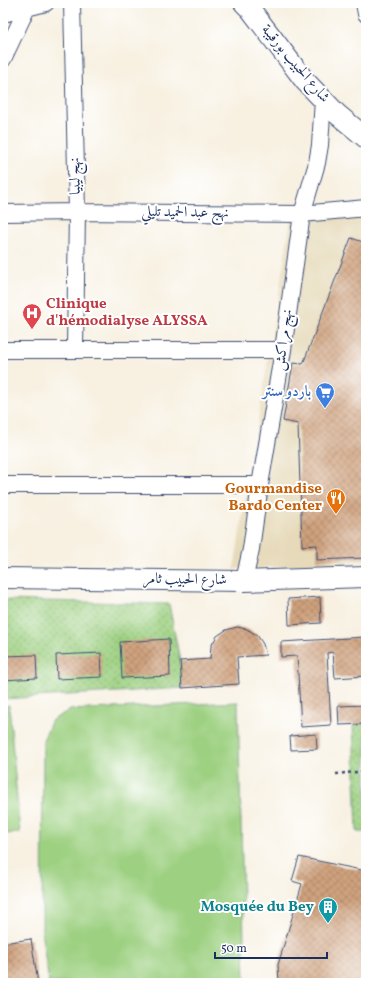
<svg xmlns="http://www.w3.org/2000/svg" width="369" height="986" viewBox="0 0 369 986" font-family="Vollkorn,Amiri,serif">
	<style>
		.built { fill: #e6daba }
		.grass { fill: url(#grass-dots); stroke: #5c8070 }
		.pitch { fill: #9dd081; stroke: #5c8070 }
		.building { fill: url(#building-cross-hatch) }
		.lines { fill: none; stroke-linecap: round; stroke-linejoin: round }
		.minor-casing { stroke: #3c4c72; stroke-width: 18 }
		.tertiary-casing { stroke: #3c4c72; stroke-width: 22 }
		.path { stroke: #3c4c72; stroke-width: 2.5; stroke-dasharray: 3 3; stroke-linecap: butt }
		.minor { stroke: #fff; stroke-width: 16 }
		.tertiary { stroke: #fff; stroke-width: 20 }
		.labels { text-anchor: middle; dominant-baseline: central; stroke-width: 4; stroke-linejoin: round; paint-order: stroke }
		.street-label { font-size: 15px; fill: #1b2f5e; stroke: #fff }
		.health-label { font-size: 15px; font-weight: bold; fill: #be3a42; stroke: #fff; text-anchor: start }
		.shop-label { font-size: 15px; font-weight: bold; fill: #366cbe; stroke: #fff; text-anchor: end }
		.food-label { font-size: 15px; font-weight: bold; fill: #c56008; stroke: #fff; text-anchor: end }
		.culture-label { font-size: 15px; font-weight: bold; fill: #0d838f; stroke: #fff; text-anchor: end }
	</style>
	<defs>
		<pattern id="grass-dots" width="8" height="8" patternUnits="userSpaceOnUse"><rect width="8" height="8" fill="#9dd081"/><path d="M2 2h.1M6 6h.1" fill="none" stroke="#7fa96d" stroke-width="1.8" stroke-linecap="round"/></pattern>
		<pattern id="building-cross-hatch" width="8" height="8" patternUnits="userSpaceOnUse"><rect width="8" height="8" fill="#d0a27d"/><path d="M0 0l8 8M0 8l8-8" fill="none" stroke="#a8846a"/></pattern>
	</defs>
	<rect width="100%" height="100%" fill="#fff"/>
	<filter id="ink" filterUnits="userSpaceOnUse"><feTurbulence type="fractalNoise" baseFrequency=".025" numOctaves="2"/><feDisplacementMap in="SourceGraphic" scale="8" xChannelSelector="R" yChannelSelector="G"/><feConvolveMatrix kernelMatrix="1 2 1 2 8 2 1 2 1" color-interpolation-filters="sRGB"/></filter>
	<filter id="wash" filterUnits="userSpaceOnUse"><feTurbulence type="fractalNoise" baseFrequency=".012" numOctaves="4" result="noise"/><feDisplacementMap in="SourceGraphic" scale="16" xChannelSelector="R" yChannelSelector="G"/><feGaussianBlur stdDeviation="0.9" result="paint"/><feColorMatrix in="noise" values="0 0 0 0 0 0 0 0 0 0 0 0 0 0 0 0 0 1.4 0 .05"/><feComposite in="paint" operator="in"/></filter>
	<g filter="url(#wash)">
		<rect width="100%" height="100%" fill="#f8f1e2"/>
		<!-- built -->
		<path class="built" d="M366 215V563L234 569 291 218Z"/>
		<!-- grass -->
		<path class="grass" d="M3 600 169 604 180 661 182 688 3 699Z
			M366 724V832H357L353 725Z"/>
		<!-- pitch -->
		<path class="pitch" d="M238 702 245 983H49L42 937 43 740 52 720 70 710Z
			M9 705 20 833 3 834V706Z"/>
		<g id="blocks">
			<!-- building -->
			<path class="building" d="M351 238 366 243V558L317 560V545L302 546 298 424 283 421 293 363 303 364Z
				M320 597 321 623 289 625 288 599Z
				M237 627 247 629 257 635 263 644 266 655 237 657 239 684 182 688 180 661 210 659 211 646 217 636 226 630Z
				M366 637V676L335 678 333 652 327 653 331 725 301 727 297 656 281 657V642Z
				M169 639 170 676 122 678 120 642Z
				M101 653 102 677 57 679 56 655Z
				M36 655 37 678 3 680V656Z
				M366 705V724L339 725 338 706Z
				M316 734 317 749 291 750 290 736Z
				M299 857 366 871V983H279L278 965 302 884 292 881Z
				M31 939 38 983H3V943Z"/>
		</g>
	</g>
	<g filter="url(#ink)">
		<use href="#blocks" fill-opacity="0" stroke="#3c4c72" stroke-width="1"/>
		<g class="lines">
			<!-- minor casing -->
			<g class="minor-casing">
				<path id="minor" d="M72 3 77 212 75 349
					M364 3 366 14
					M3 14 46 3
					M3 59 27 8V3
					M3 213 77 212 302 214 366 208
					M3 350H283
					M3 485H260
					M244 581 251 549 260 485 283 350 302 214 317 163 320 145 323 100"/>
			</g>
			<!-- tertiary casing -->
			<g class="tertiary-casing">
				<path id="tertiary" d="M244 3 251 10 305 81 337 114 366 138
					M3 578 244 581 366 577"/>
			</g>
			<!-- path -->
			<path class="path" d="M336 774 366 771"/>
			<!-- minor -->
			<use href="#minor" class="minor"/>
			<!-- tertiary -->
			<use href="#tertiary" class="tertiary"/>
		</g>
	</g>
	<!-- icons -->
	<defs>
		<g id="hospital-pin" transform="scale(1)"><path d="M0 17L-7.5 6A9.5 9.5 0 1 1 7.5 6Z" fill="#e0444e" stroke="#fff"/><path d="M-5-5h3v3.5h4V-5h3V5h-3V1.5h-4V5h-3Z" fill="#fff"/></g>
		<g id="supermarket-pin" transform="scale(1)"><path d="M0 17L-7.5 6A9.5 9.5 0 1 1 7.5 6Z" fill="#3f7fe0" stroke="#fff"/><path d="M-6-5.5h2.5l.6 2H6L4.5 2H-2.5L-4.4-4H-6ZM-1.5 3.2a1.3 1.3 0 1 0 .1 0ZM3 3.2a1.3 1.3 0 1 0 .1 0Z" fill="#fff"/></g>
		<g id="restaurant-pin" transform="scale(1)"><path d="M0 17L-7.5 6A9.5 9.5 0 1 1 7.5 6Z" fill="#e8710a" stroke="#fff"/><path d="M-5-6h1v4h1v-4h1v4h1v-4h1v5L-1.5 .5V6h-2V.5L-5-1ZM5-6V6H3V1.5H1.5Q1.5-4 5-6Z" fill="#fff"/></g>
		<g id="building-pin" transform="scale(1)"><path d="M0 17L-7.5 6A9.5 9.5 0 1 1 7.5 6Z" fill="#0f9aa8" stroke="#fff"/><path d="M-4-6H4V6H1V3H-1V6H-4ZM-2.5-4.3h1.7v1.8h-1.7ZM.8-4.3h1.7v1.8H.8ZM-2.5-1h1.7V.8h-1.7ZM.8-1h1.7V.8H.8Z" fill="#fff"/></g>
	</defs>
	<g fill-rule="evenodd">
		<use href="#hospital-pin" x="32" y="313"/>
		<use href="#supermarket-pin" x="325" y="392"/>
		<use href="#restaurant-pin" x="336" y="498"/>
		<use href="#building-pin" x="328" y="907"/>
	</g>
	<g class="labels">
		<!-- street labels -->
		<g class="street-label">
			<text transform="translate(295 64) rotate(50)">شارع الحبيب بورقيبة</text>
			<text transform="translate(76 176) rotate(-91)">نهج ليبيا</text>
			<text transform="translate(185 213) rotate(1)">نهج عبد الحميد تليلي</text>
			<text transform="translate(284 340) rotate(-82)">نهج مراكش</text>
			<text transform="translate(185 580) rotate(1)">شارع الحبيب ثامر</text>
		</g>
		<!-- health labels -->
		<g class="health-label">
			<text x="46" y="304">Clinique<tspan x="46" dy="17">d'hémodialyse ALYSSA</tspan></text>
		</g>
		<!-- shop labels -->
		<g class="shop-label">
			<text x="311" y="392">باردو سنتر</text>
		</g>
		<!-- food labels -->
		<g class="food-label">
			<text x="322" y="489">Gourmandise<tspan x="322" dy="17">Bardo Center</tspan></text>
		</g>
		<!-- culture labels -->
		<g class="culture-label">
			<text x="314" y="907">Mosquée du Bey</text>
		</g>
	</g>
	<!-- margin -->
	<rect width="369" height="986" fill="none" stroke="#fff" stroke-width="16"/>
	<!-- scale -->
	<path d="M215 952v6h112v-6" fill="none" stroke="#1b2f5e" stroke-width="2"/>
	<text x="221" y="952" font-size="12" fill="#1b2f5e" stroke="#ffffff" stroke-width="3" paint-order="stroke">50 m</text>
</svg>
